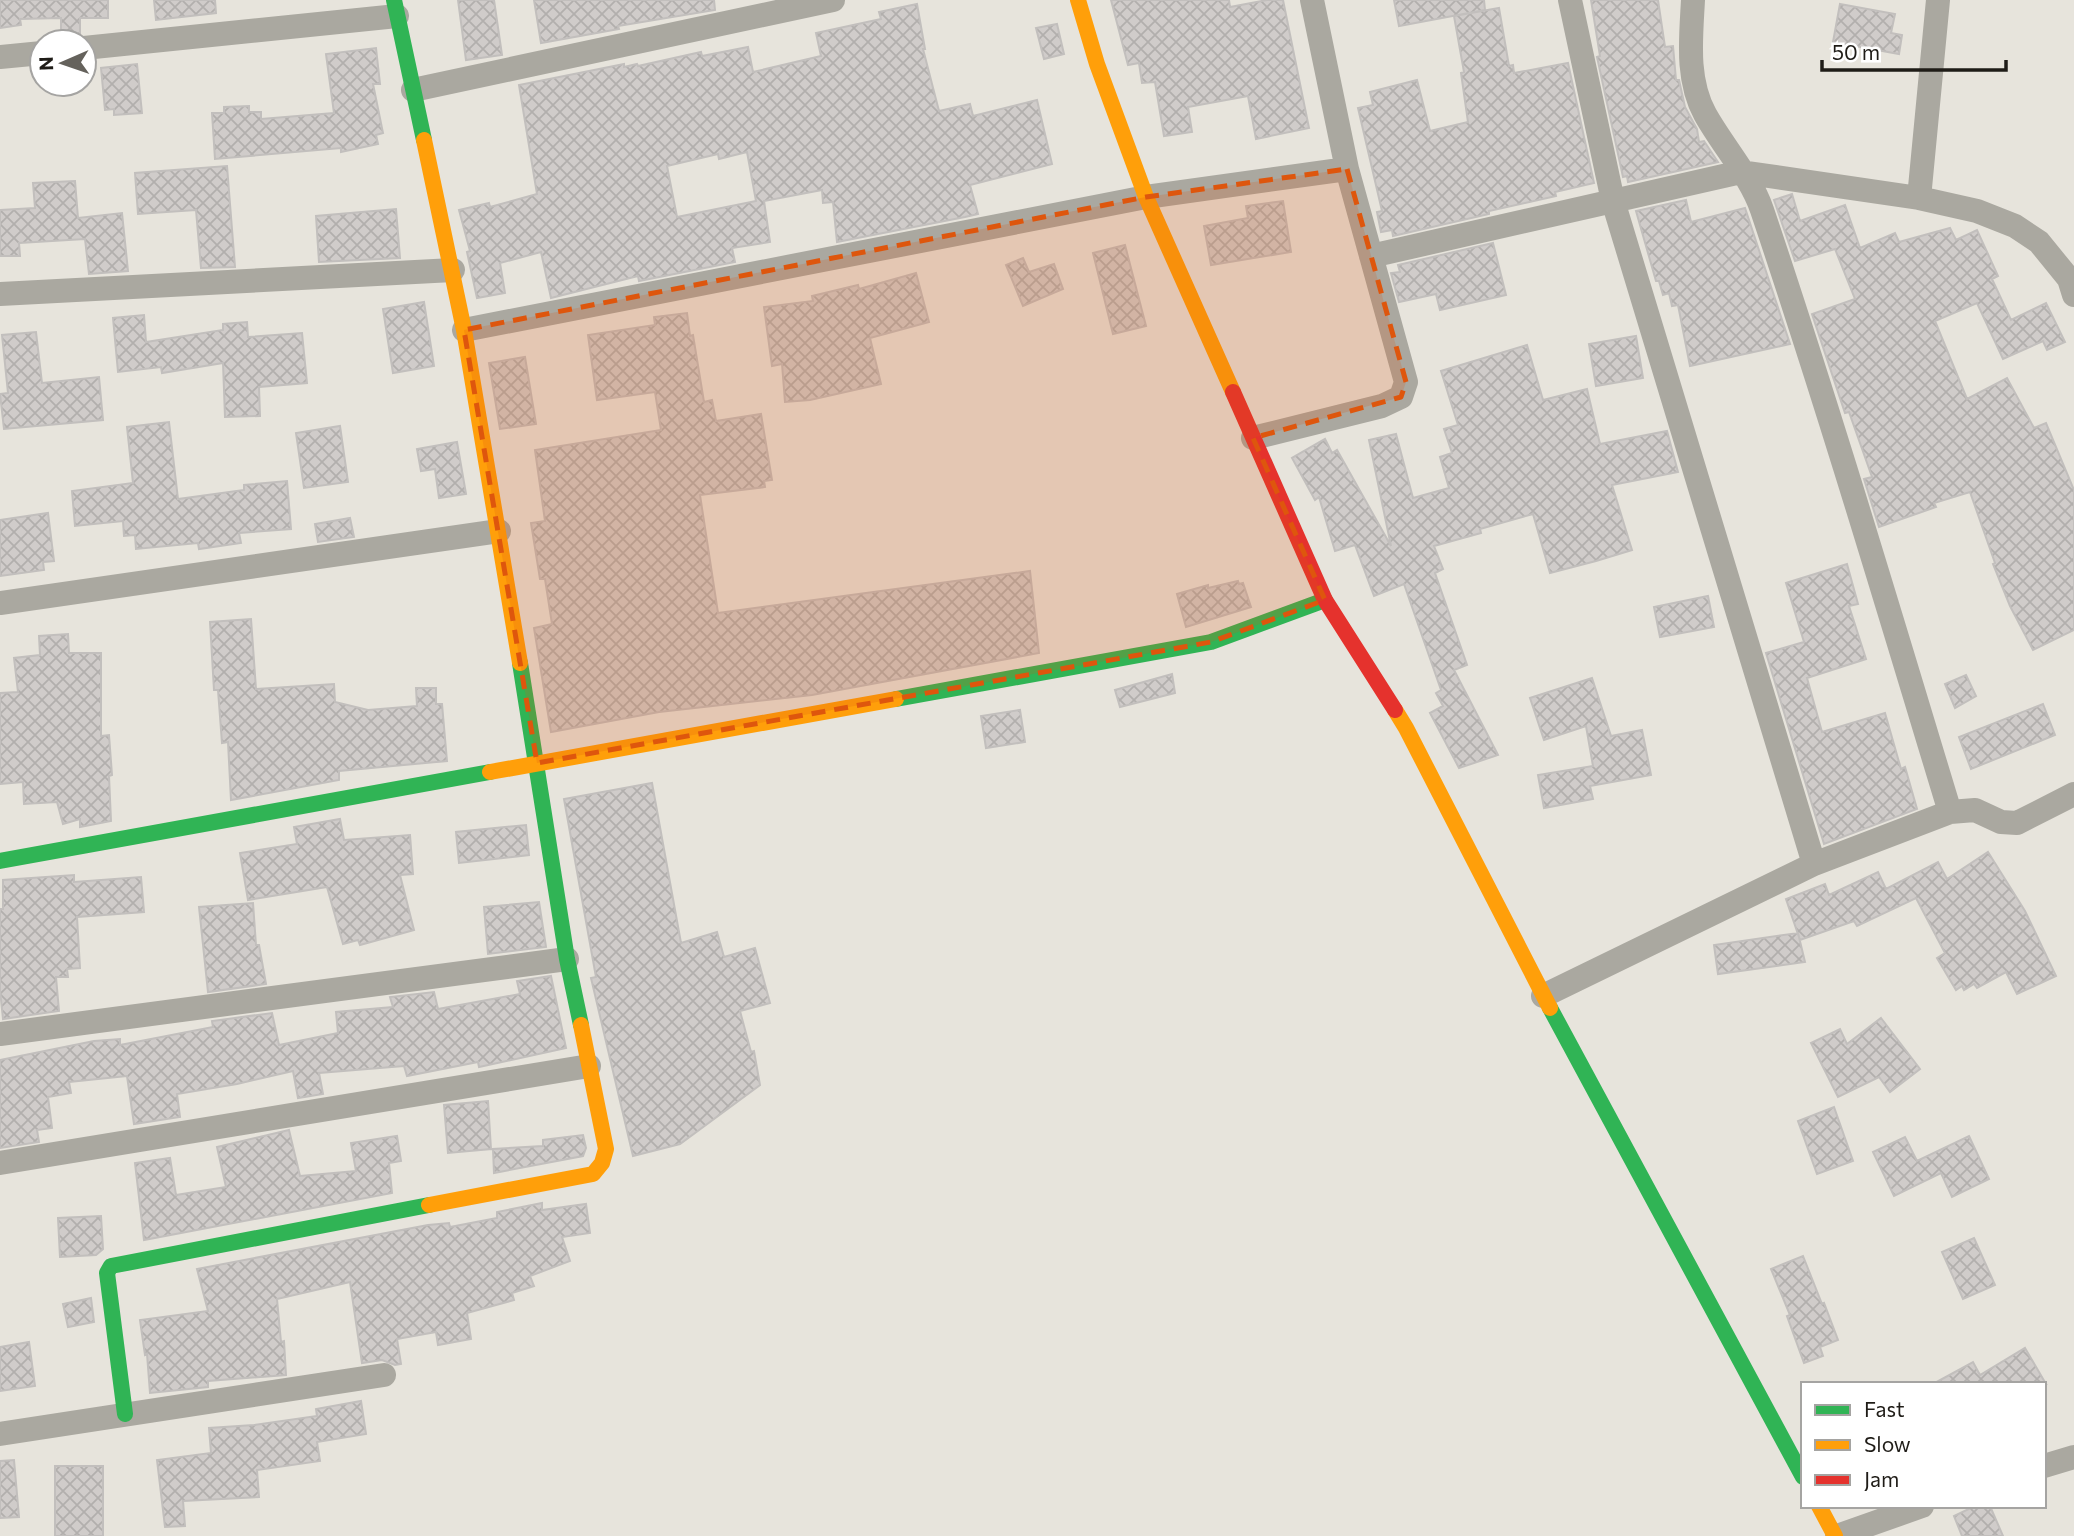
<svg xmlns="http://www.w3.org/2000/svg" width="2074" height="1536" viewBox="0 0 2074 1536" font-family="Commissioner,sans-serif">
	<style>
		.building { fill: url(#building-cross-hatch); stroke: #c2bfbd; stroke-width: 2; fill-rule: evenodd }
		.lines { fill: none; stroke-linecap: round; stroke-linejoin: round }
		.street { stroke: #aaa8a0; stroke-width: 24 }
		.fast { stroke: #30b455; stroke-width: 16 }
		.slow { stroke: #ff9f0a; stroke-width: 16 }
		.jam { stroke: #e5322d; stroke-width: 16 }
		.marked { fill: #de560d; fill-opacity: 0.2; stroke: #de560d; stroke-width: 5; stroke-dasharray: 14 9; stroke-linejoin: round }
	</style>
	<defs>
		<pattern id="building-cross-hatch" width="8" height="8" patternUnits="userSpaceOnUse" patternTransform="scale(1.75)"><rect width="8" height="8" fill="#d0ccca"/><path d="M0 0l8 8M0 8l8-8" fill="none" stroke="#b2afad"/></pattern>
	</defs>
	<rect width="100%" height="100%" fill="#e7e4dc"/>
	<!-- building -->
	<path class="building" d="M0 0H108V18H80V34L74 38H61V18L20 19 21 25 0 28Z
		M154 0H215L216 13 156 20Z
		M458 0H494L502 55 466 60Z
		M534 0H714L715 10 618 26 619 29 541 43Z
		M1111 0H1229L1230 7 1267 0H1283L1309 128 1256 139 1248 96 1188 107 1192 132 1164 136 1155 82 1142 83 1139 63 1128 65Z
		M1394 0H1484L1485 10 1399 26Z
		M1591 0H1658L1665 47 1673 46 1676 80H1679L1685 107 1697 129 1699 142 1704 141 1718 162 1628 182 1627 176 1623 177 1597 57 1600 56Z
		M917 4 925 49H923L939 111 970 104 973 116 1037 100 1052 164 970 185 978 214 965 217 837 242 833 202 823 203 822 190 764 201 770 242 732 248 735 262 639 281 638 276 551 298 541 252 500 263 505 293 477 298 467 252 470 251 459 210 489 203 490 207 537 194 519 85 624 64V67L637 64 638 66 701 52 702 56 748 47 753 72 821 56 816 33 881 19 879 12ZM747 152 756 201 677 217 667 166 718 154 719 159Z
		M1840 4 1895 14 1891 33 1902 35 1899 54 1833 42Z
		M1499 8 1509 66 1513 65 1514 73 1568 63 1594 183 1555 192 1556 196 1489 211V214L1393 236 1392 230 1381 232 1377 212 1382 211 1358 108 1373 105 1370 92 1417 80 1430 131 1468 122 1461 73 1464 72 1454 16Z
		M1057 24 1064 54 1044 59 1036 28Z
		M376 48 380 84H373L383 133 376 135 378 144 341 152V148L215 159 212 113H224V107L249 106V112H261V119L334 113 326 54Z
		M137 64 142 113 114 115V109L105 110 101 68Z
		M227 166 235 267 201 268 196 210 138 214 135 173Z
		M75 181 78 218 122 213 128 271 89 274 85 239 19 243 20 256H0V210L35 208 33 183Z
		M1792 194 1800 221 1845 205 1860 248 1895 233 1899 242 1950 228 1956 240 1977 230 1998 276 1992 279 2011 320 2046 303 2065 342 2047 350 2043 341 2003 359 1977 303 1935 321 1967 399 2007 378 2034 428 2046 423 2074 490V630L2033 650 2010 606 1993 564 1995 563 1970 492 1934 503 1936 507 1879 527 1864 479 1872 477 1849 412 1845 413 1812 314 1855 299 1835 249 1795 261 1774 200Z
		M1686 200 1691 222 1745 208 1790 344 1690 366 1678 305 1672 306 1669 293 1663 295 1659 281H1656L1636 211Z
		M1283 201 1291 252 1211 265 1204 226 1248 218 1246 206Z
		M396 209 400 258 319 262 316 216Z
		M1493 243 1506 295 1440 310 1436 294 1399 302 1391 273 1400 272 1398 265Z
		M1125 245 1146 326 1113 334 1093 253Z
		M1023 258 1029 272 1054 264 1063 289 1023 306 1006 265Z
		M916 273 929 322 870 338 881 384 810 400 785 402 782 364 772 366 764 307 813 301 812 296 858 285 859 289Z
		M424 302 434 366 393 373 383 309Z
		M687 313 690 336 693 335 704 402 712 400 716 421 761 414 772 480 764 481 765 487 700 495 718 613 1030 571 1039 653 812 695 659 712 551 732 534 628 552 624 545 579H540L531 523 545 521 535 450 661 430 655 392 597 400 588 335 655 325 654 317Z
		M144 315 146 342 223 330V324L247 322 248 337 302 333 307 383 259 387 260 416 225 417 223 363 162 373 161 367 118 372 113 318Z
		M36 332 42 383 99 377 103 420 4 429 0 394 8 393 2 335Z
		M1636 336 1643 378 1596 386 1589 344Z
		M1527 345 1543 400 1587 389 1600 444 1667 431 1678 472 1612 485 1632 550 1596 561 1550 573 1533 514 1480 529 1481 533 1434 546 1443 569 1435 573 1467 665 1454 670 1498 755 1459 768 1430 713 1443 706 1436 693 1441 690 1404 584 1374 596 1355 545 1335 551 1319 497 1315 500 1292 458 1325 439 1332 453 1337 450 1391 546 1369 440 1396 434 1413 498 1449 488 1440 457 1452 453 1444 429 1458 425 1441 371Z
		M525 357 536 424 500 429 489 363Z
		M169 422 178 499 244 490V485L287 481 291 529 239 533 241 543 199 549 198 543 136 549 135 535 124 536 123 521 75 526 72 491 133 483 127 427Z
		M340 426 348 482 304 488 296 433Z
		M457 442 466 494 439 498 435 469 421 471 417 449Z
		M48 513 54 561 43 562 44 570 0 576V520Z
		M350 518 354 537 318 542 315 524Z
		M1847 564 1858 604 1849 606 1866 659 1807 678 1822 732 1885 713 1901 769 1905 767 1917 809 1824 844 1766 653 1804 642 1786 583Z
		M1238 581 1239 584 1243 583 1251 607 1186 627 1177 594 1208 585V588Z
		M1708 596 1714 627 1660 637 1654 607Z
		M251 619 256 689 334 684 335 702 368 710 417 706 416 688H436V704H442L447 761 339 771V780L231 800 228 742 222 743 218 690H214L210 622Z
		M68 634 69 653H101V736L109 735 112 775 109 776 111 821 80 827V819L63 824 57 802 24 804 23 782 0 784V693L18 692 14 658 40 655 39 636Z
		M1172 674 1175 693 1120 707 1115 690Z
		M1966 675 1976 696 1955 708 1945 684Z
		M1592 678 1611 736 1642 730 1651 775 1590 786 1593 799 1544 808 1538 775 1593 766 1586 726 1544 740 1530 698Z
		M2043 704 2055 735 1971 769 1959 737Z
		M1020 710 1025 742 986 748 981 716Z
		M652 783 681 943 717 932 724 957 755 948 770 1003 740 1011 751 1052 754 1051 760 1085 680 1144 633 1156 591 978 596 977 564 799Z
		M340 819 344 840 410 835 413 874 400 875 414 930 360 945 358 940 343 944 327 887 248 900 240 853 297 844 294 827Z
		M526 825 529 855 459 863 456 832Z
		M1988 852 2025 911 2056 976 2017 994 2006 972 1977 988 1974 984 1964 990 1962 986 1956 990 1937 958 1945 953 1916 898 1857 926 1854 921 1800 940 1786 899 1825 884 1829 895 1878 872 1886 889 1938 862 1947 879Z
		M74 875V882L141 877 144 912 77 917 80 968 67 969 68 977H56L59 1011 3 1019 0 990V909H3V880Z
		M539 902 546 947 488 954 484 907Z
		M253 903 256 945H259L266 984 208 992 199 907Z
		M1798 933 1805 962 1718 974 1714 945Z
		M551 976 566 1048 479 1067 478 1062 407 1076 404 1066 319 1073 323 1094 298 1098 293 1071 237 1084 177 1094 180 1117 134 1124 127 1076 69 1082 71 1093 48 1097 52 1128 37 1130 39 1142 0 1148V1060L94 1041 120 1039V1045L213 1027 212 1021 272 1013 279 1045 338 1033 336 1012 393 1007 390 997 434 992 438 1009 520 994 517 981Z
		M1881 1018 1920 1069 1890 1092 1879 1077 1838 1097 1811 1043 1840 1029 1847 1044Z
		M488 1101 491 1149 448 1153 444 1105Z
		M1834 1107 1853 1161 1817 1174 1798 1121Z
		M289 1130 300 1176 356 1171 351 1143 397 1136 401 1161 389 1163 392 1193 144 1240 135 1163 170 1158 176 1195 226 1187 217 1147Z
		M583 1135 586 1148 583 1156 494 1173 493 1149 543 1146V1140Z
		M1969 1136 1989 1179 1952 1197 1941 1173 1894 1196 1873 1152 1905 1137 1917 1161Z
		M542 1203V1210L586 1204 590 1233 562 1237 570 1261 530 1276 534 1286 512 1293 514 1300 467 1313 471 1339 438 1345 436 1332 397 1339 401 1364 395 1365 382 1360 362 1363 350 1282 277 1299 281 1342 284 1341 286 1375 208 1381V1387L150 1393 147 1354 145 1355 140 1320 208 1311 197 1269 428 1225 449 1223 450 1227 497 1218V1212Z
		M101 1216 103 1249 96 1255 60 1257 58 1218Z
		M1974 1238 1995 1285 1963 1299 1942 1252Z
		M1803 1256 1822 1304 1824 1303 1838 1340 1820 1347 1823 1356 1804 1363 1787 1316 1790 1315 1771 1269Z
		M91 1298 94 1322 68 1327 63 1304Z
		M29 1342 35 1386 0 1391V1347Z
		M2025 1348 2046 1384H1933L1973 1362 1980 1375Z
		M361 1401 366 1434 317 1442 320 1461 257 1470 259 1497 183 1501 185 1526 165 1527 157 1460 211 1453 209 1428 254 1425 317 1416 316 1409Z
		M14 1460 19 1517 0 1518V1461Z
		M55 1466H103V1536H55Z
		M1975 1506H1990L2003 1536H1962L1954 1516Z"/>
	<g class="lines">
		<!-- street -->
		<path class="street" d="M1570 0 1613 201 1814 864
			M1693 0C1691 38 1686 79 1705 114 1722 145 1751 177 1762 210 1829 409 1889 611 1950 812
			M84 48 397 16
			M0 57 42 53
			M413 90 833 0
			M1919 198 1938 0
			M1371 256 1741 172 1919 198 1977 211 2015 226 2039 242 2069 279 2074 295
			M0 294 453 270
			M464 330 1146 197 1347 169
			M1253 438 1382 406 1401 397 1406 382 1347 169 1312 0
			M0 603 499 531
			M1543 996 1814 864 1950 812 1975 810 2001 822 2017 823 2074 794
			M0 1034 567 959
			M0 1163 589 1066
			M0 1434 384 1375
			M2044 1466 2074 1457
			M1837 1536 1922 1506"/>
		<!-- fast -->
		<path class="fast" d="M394 0 424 140
			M520 663 567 959 581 1025
			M896 699 1211 642 1325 600
			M0 861 490 772
			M1550 1008 1803 1477
			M125 1414 107 1273 111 1266 429 1205"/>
		<!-- slow -->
		<path class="slow" d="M1078 0 1097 64 1146 197 1233 392
			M424 140 464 330 520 663
			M1395 710 1406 728 1550 1008
			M490 772 896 699
			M429 1205 593 1174 602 1163 606 1149 581 1025
			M1819 1506 1835 1536"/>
		<!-- jam -->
		<path class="jam" d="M1233 392 1325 600 1395 710"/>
	</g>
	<!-- marked area -->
	<path class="marked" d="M1347 169 1406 382 1401 397 1253 438 1325 600 1211 642 537 763 464 330 1146 197Z"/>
	<!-- legend -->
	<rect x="1801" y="1382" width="245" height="126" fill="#ffffff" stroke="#a5a4a2" stroke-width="2"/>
	<rect x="1815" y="1405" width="35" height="10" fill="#30b455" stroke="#a5a4a2" stroke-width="2"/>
	<text x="1864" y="1417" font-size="21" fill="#1f1c17">Fast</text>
	<rect x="1815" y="1440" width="35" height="10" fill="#ff9f0a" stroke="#a5a4a2" stroke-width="2"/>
	<text x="1864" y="1452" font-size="21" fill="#1f1c17">Slow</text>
	<rect x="1815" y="1475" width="35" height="10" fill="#e5322d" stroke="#a5a4a2" stroke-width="2"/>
	<text x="1864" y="1487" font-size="21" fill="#1f1c17">Jam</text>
	<!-- north arrow -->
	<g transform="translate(63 63) rotate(268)"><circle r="33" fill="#ffffff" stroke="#a5a4a2" stroke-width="2"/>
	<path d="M0-5L12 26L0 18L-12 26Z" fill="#65625c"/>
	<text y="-10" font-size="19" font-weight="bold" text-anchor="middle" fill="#1f1c17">N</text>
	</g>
	<!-- scale -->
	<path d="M1822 60v10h184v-10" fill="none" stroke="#1f1c17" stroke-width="3.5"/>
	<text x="1832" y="60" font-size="21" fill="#1f1c17" stroke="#ffffff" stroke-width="5" paint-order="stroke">50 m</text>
</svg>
